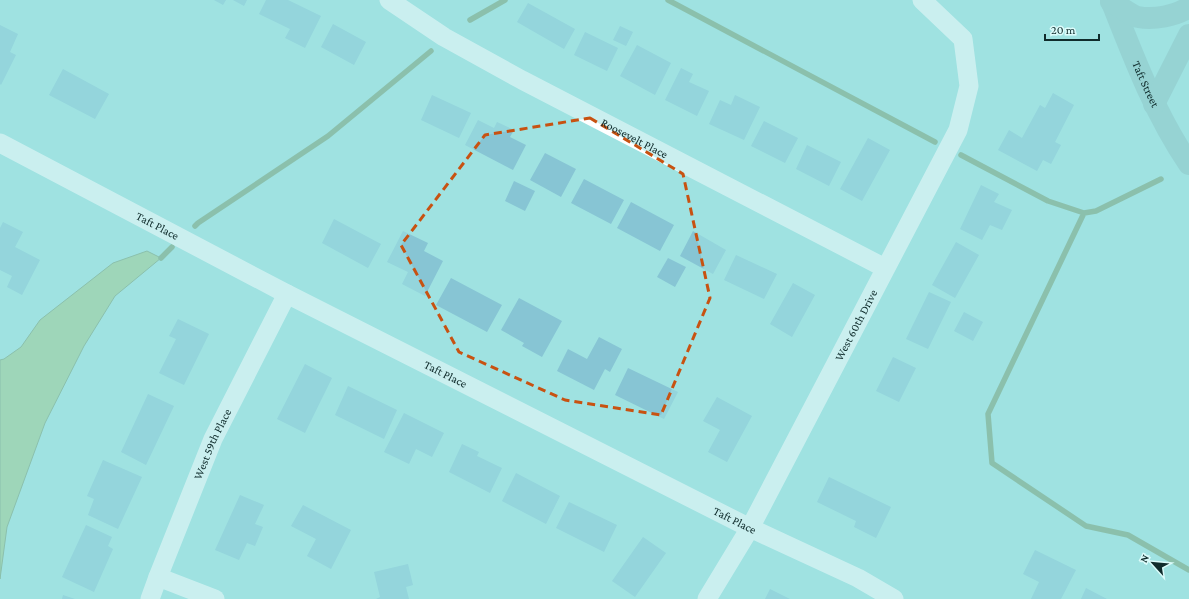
<svg xmlns="http://www.w3.org/2000/svg" width="1189" height="599" viewBox="0 0 1189 599" font-family="'Crimson Pro',serif">
	<style>
		.water { fill: #9ec788; stroke: #73986c }
		.lines { fill: none; stroke-linecap: round; stroke-linejoin: round }
		.stream { stroke: #73986c; stroke-width: 5.5 }
		.building { fill: #87c5d4 }
		.minor { stroke: #fff; stroke-width: 19 }
		.major { stroke: #8cc2c2; stroke-width: 22 }
		.marked { fill: none; stroke: #c85211; stroke-width: 3; stroke-dasharray: 8 5; stroke-linejoin: round }
		.labels { text-anchor: middle; dominant-baseline: central; stroke-width: 3; stroke-linejoin: round; paint-order: stroke }
		.street-label { font-size: 12px; fill: #102c2c; stroke: #dcfcfb }
	</style>
	<rect width="100%" height="100%" fill="#9fe2e1"/>
	<!-- water -->
	<path class="water" d="M147 251 161 258 115 296 84 346 45 423 7 527 0 579V360L4 359 21 347 40 320 113 263Z"/>
	<g class="lines">
		<!-- stream -->
		<path class="stream" d="M668 0 935 142
			M470 20 505 0
			M961 155 1048 201 1084 213 1096 211 1161 179
			M1084 213 988 414 992 463 1086 526 1128 535 1189 570
			M195 226 198 223 328 136 431 51
			M161 258 172 247"/>
	</g>
	<!-- building -->
	<path class="building" d="M214 0H226L223 5Z
		M233 0H247L244 6Z
		M266 0H288L321 16 305 48 285 38 290 29 259 14Z
		M528 3 575 29 564 49 517 22Z
		M333 24 366 42 354 65 321 47Z
		M0 25 18 34 10 52 16 55 1 85 0 84Z
		M620 26 633 32 626 46 613 40Z
		M585 32 618 48 607 71 574 55Z
		M637 45 671 63 655 95 620 76Z
		M681 68 693 74 689 82 709 91 697 116 665 100Z
		M63 69 109 94 95 119 49 95Z
		M1053 93 1074 105 1055 142 1061 145 1051 164 1043 160 1037 171 998 150 1009 130 1022 138 1040 105 1045 108Z
		M432 95 471 113 459 138 421 120Z
		M735 95 760 107 744 140 709 124 720 100 731 105Z
		M478 120 494 128 497 122 514 130 510 137 526 145 513 170 465 145Z
		M764 121 798 138 785 163 751 146Z
		M868 138 890 150 862 201 840 189Z
		M807 145 841 162 829 186 796 169Z
		M545 153 576 169 561 197 530 180Z
		M584 179 624 200 611 224 571 203Z
		M514 181 535 191 525 211 505 201Z
		M981 185 999 194 994 202 1012 210 1002 230 990 225 982 240 960 229Z
		M631 202 674 225 660 251 617 228Z
		M334 219 381 244 368 268 322 243Z
		M3 222 23 232 15 247 40 260 22 295 7 287 12 276 0 270V228Z
		M403 231 428 243 424 251 443 261 425 296 402 284 408 272 387 262Z
		M693 231 726 250 713 274 680 256Z
		M956 242 979 255 955 298 932 285Z
		M736 255 777 274 764 299 724 280Z
		M668 258 686 267 675 287 657 277Z
		M451 278 502 305 487 332 436 305Z
		M793 283 815 295 792 337 770 324Z
		M929 292 951 302 928 349 906 339Z
		M519 298 562 321 542 357 522 346 524 343 501 330Z
		M964 312 983 322 973 341 954 331Z
		M178 319 209 334 184 385 159 373 176 339 169 336Z
		M599 337 622 349 610 372 605 369 594 390 557 371 568 349 587 359Z
		M893 357 916 368 899 402 876 391Z
		M305 364 332 378 305 433 277 419Z
		M628 368 678 392 664 419 615 395Z
		M348 386 397 410 384 439 335 415Z
		M148 394 174 406 146 465 121 452Z
		M717 397 752 416 727 462 708 452 720 430 703 421Z
		M404 413 444 433 432 457 416 449 409 464 384 452Z
		M462 444 479 452 477 456 502 468 490 493 449 472Z
		M103 460 142 477 118 529 88 515 94 499 87 496Z
		M516 473 560 496 546 524 502 501Z
		M829 477 891 507 876 538 854 527 856 521 817 502Z
		M240 495 264 505 255 524 263 527 255 546 247 543 239 560 215 550Z
		M569 502 617 525 604 552 556 528Z
		M303 505 351 530 331 569 307 556 316 539 291 526Z
		M86 525 112 537 108 546 113 549 94 592 62 577Z
		M643 537 666 553 635 597 612 581Z
		M1035 550 1076 570 1061 599H1031L1039 582 1023 574Z
		M408 564 413 585 406 587 409 599H376L380 597 374 572Z
		M1086 588 1107 599H1081Z
		M770 589 790 599H765Z
		M63 595 75 599H62Z"/>
	<g class="lines">
		<!-- minor -->
		<g class="minor">
			<path id="s1" d="M389 0 444 37 522 80 885 268"/>
			<path id="s2" d="M0 143 287 294 750 528 858 578 894 599"/>
			<path d="M158 577 215 599"/>
			<path id="s3" d="M150 599 158 577 213 439 287 294"/>
			<path id="s4" d="M707 599 750 528 958 130 969 86 963 39 922 0"/>
		</g>
		<!-- major -->
		<g class="major">
			<path id="s5" d="M1111 0C1133 56 1155 114 1189 164"/>
			<path d="M1111 2C1118 5 1132 16 1138 17 1154 20 1176 16 1189 7"/>
			<path d="M1154 104 1189 35"/>
		</g>
	</g>
	<!-- marked area -->
	<path d="M0 0H1189V599H0ZM590 118 683 174 710 298 661 415 565 400 459 352 401 245 485 135Z" fill="#9fe2e1" fill-opacity=".55" fill-rule="evenodd"/>
	<path class="marked" d="M590 118 683 174 710 298 661 415 565 400 459 352 401 245 485 135Z"/>
	<g class="labels">
		<!-- street labels -->
		<g class="street-label">
			<text stroke="none"><textPath href="#s5" startOffset="91">Taft Street</textPath></text>
			<text stroke="none"><textPath href="#s1" startOffset="282">Roosevelt Place</textPath></text>
			<text stroke="none"><textPath href="#s2" startOffset="178">Taft Place</textPath></text>
			<text stroke="none"><textPath href="#s4" startOffset="312">West 60th Drive</textPath></text>
			<text stroke="none"><textPath href="#s2" startOffset="502">Taft Place</textPath></text>
			<text stroke="none"><textPath href="#s3" startOffset="167">West 59th Place</textPath></text>
			<text stroke="none"><textPath href="#s2" startOffset="826">Taft Place</textPath></text>
		</g>
	</g>
	<!-- north arrow -->
	<g transform="translate(1153 563) rotate(297)" stroke="#dcfcfb" stroke-width="3" paint-order="stroke">
	<path d="M0-3L7 15L0 10L-7 15Z" fill="#102c2c"/>
	<text y="-6" font-size="11" font-weight="bold" text-anchor="middle" fill="#102c2c">N</text>
	</g>
	<!-- scale -->
	<path d="M1045 34v6h54v-6" fill="none" stroke="#102c2c" stroke-width="2"/>
	<text x="1051" y="34" font-size="12" fill="#102c2c" stroke="#dcfcfb" stroke-width="3" paint-order="stroke">20 m</text>
</svg>
